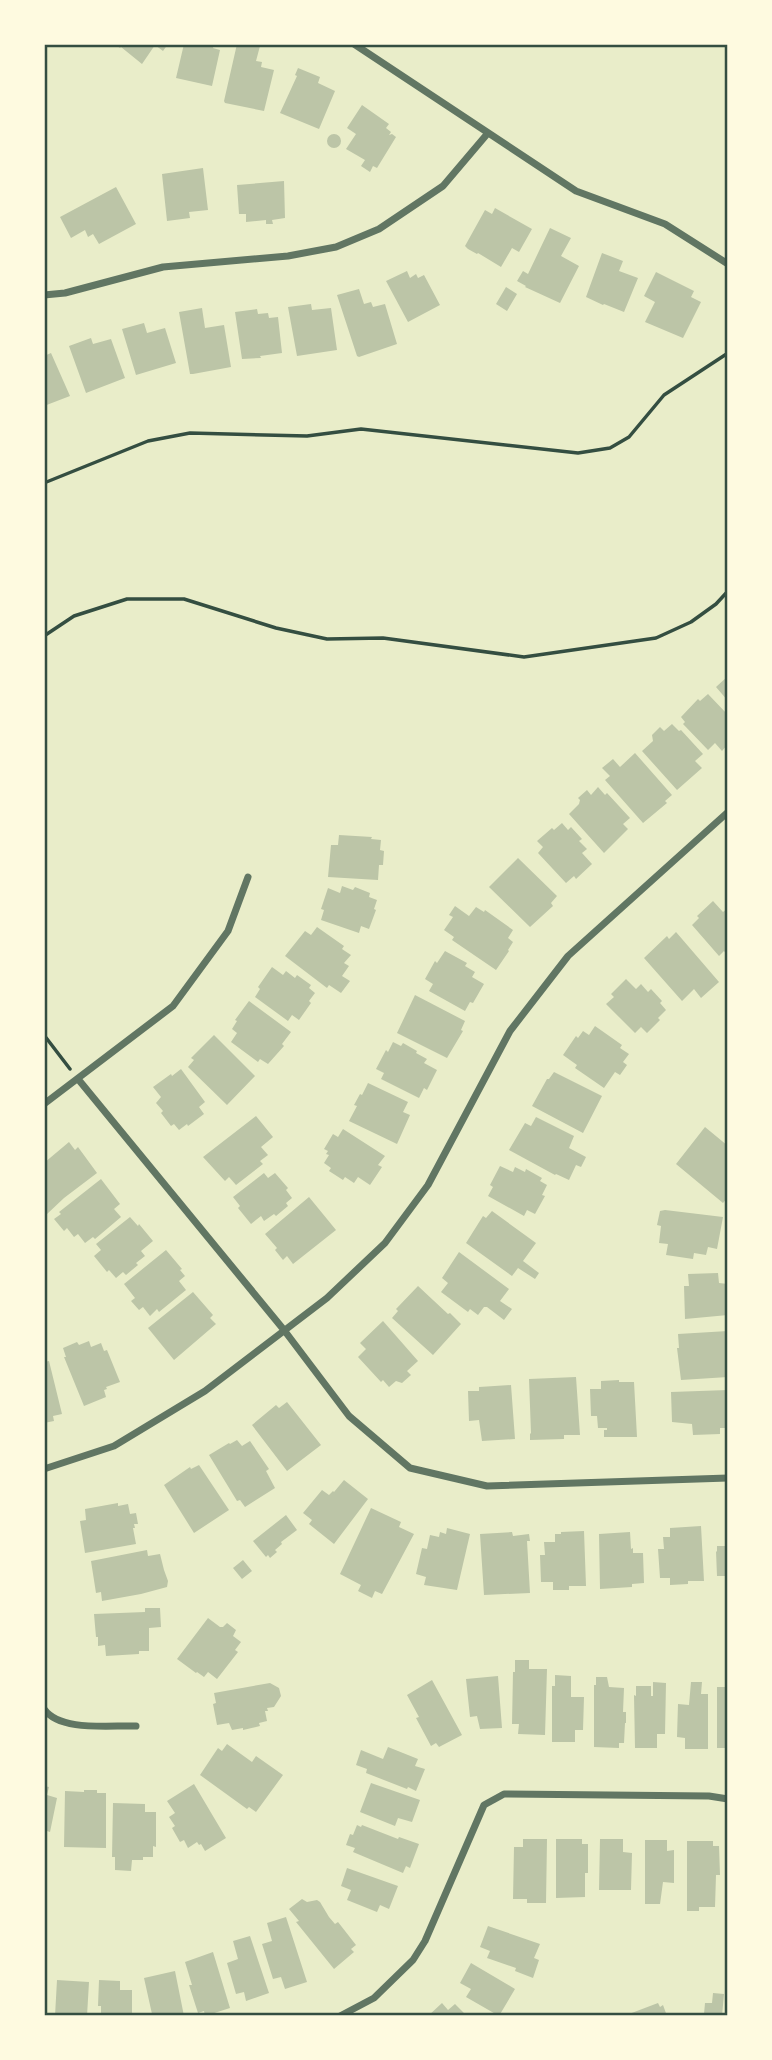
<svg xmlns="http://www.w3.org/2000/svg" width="772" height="2060" viewBox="0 0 772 2060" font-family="'Sofia Sans Condensed',sans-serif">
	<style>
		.building { fill: #bcc5a7 }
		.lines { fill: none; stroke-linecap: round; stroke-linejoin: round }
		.path { stroke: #344e41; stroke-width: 3.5 }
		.minor { stroke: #617663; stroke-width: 7 }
		.neatline { fill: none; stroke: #344e41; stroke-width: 2.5 }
	</style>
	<rect width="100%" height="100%" fill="#e9edc9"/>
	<!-- building -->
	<path class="building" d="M114 44H168L163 51 155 45 142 64 121 47 120 48Z
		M184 44H214L213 48 220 50 212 86 176 78Z
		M237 44 260 46 256 61 262 62 261 67 274 70 264 111 225 103 224 101Z
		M298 68 320 77 318 83 335 91 319 129 280 113 297 76 295 75Z
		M362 105 389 124 386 128 391 132 389 135 392 134 396 137 377 168 373 166 370 172 361 166 365 160 346 149 356 134 347 128Z
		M327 141a7 7 0 1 1 14 0a7 7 0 1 1-14 0Z
		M203 168 208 210 189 212 190 218 167 221 162 174Z
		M284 181 285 218 272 220 273 224H266V220L246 222V214H239L237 185Z
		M116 187 136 224 99 244 93 234 88 237 85 230 71 238 60 217Z
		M495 208 532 229 519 252 512 248 501 267 478 253 477 254 468 249 465 246 485 210 492 214Z
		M550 228 571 238 561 256 579 266 560 303 525 287 526 286 517 281 523 271 528 274Z
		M602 253 623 261 619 271 638 278 624 312 604 304 603 305 586 297Z
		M407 271 410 278 416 274 418 278 424 275 440 305 408 322 386 281Z
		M656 272 694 291 691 297 701 302 683 338 645 322 655 302 644 296Z
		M506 287 517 294 507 311 496 304Z
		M359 289 364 304 371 302 373 307 385 304 397 344 359 357 357 356 337 295Z
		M311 304 312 310 331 308 337 350 297 356 288 307Z
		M202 308 205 328 224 325 231 367 193 374H190L179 312Z
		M257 309 258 314 268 313 269 318 278 317 282 353 260 356 261 358 242 359 235 312Z
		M144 323 147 333 165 328 176 363 136 375 122 329Z
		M91 338 93 344 111 339 125 378 86 393 69 346Z
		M51 353 70 396 44 406V356Z
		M728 676V701L716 687Z
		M708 694 728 715V744L722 751 715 743 708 750 683 724 685 722 681 717 698 699 700 701Z
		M672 724 679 731 681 730 703 754 695 761 702 768 677 790 642 751 653 741 652 735 660 727 664 731Z
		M635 753 672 795 665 801 667 803 643 823 605 780 610 776 602 768 613 759 620 767Z
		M598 787 605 795 607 793 630 818 623 824 628 829 604 853 569 814 579 804 580 800 578 798 587 790 591 795Z
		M562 823 568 830 571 827 582 839 579 841 587 849 582 853 592 864 576 879 574 876 566 883 538 853 543 847 537 841 552 828 554 830Z
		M339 835 372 837 371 839 381 840 380 850 384 851 383 865H379L378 880 328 877 331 845H338Z
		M518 858 557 896 551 903 553 906 530 927 489 887Z
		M342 886 353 890 355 887 370 893 369 897 377 900 374 909 376 910 369 929 361 926 359 933 321 920 324 910 321 909 328 888 340 893Z
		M713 901 723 912 728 908V956L724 951 719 956 692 925 699 918 697 916Z
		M455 906 469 916 476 907 484 912 485 910 513 930 508 938 513 942 508 950 509 951 496 970 452 940 454 937 444 930 453 917 449 915Z
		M317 927 344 946 342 949 351 955 344 963 349 966 342 976 350 981 341 993 329 985 327 988 285 956 305 931 311 935Z
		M676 932 719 982 701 998 694 989 682 1001 644 958 667 936 669 939Z
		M445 951 467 963 465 966 475 972 472 977 484 984 473 1003 470 1002 465 1011 429 991 433 984 425 979 435 961 437 963Z
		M272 967 283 975 286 971 295 978 297 975 311 985 309 988 315 993 309 1001 311 1003 299 1020 292 1015 288 1021 255 997 260 989 258 987Z
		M626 979 636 989 641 984 648 992 651 989 662 1001 660 1003 666 1010 658 1018 660 1020 647 1033 641 1027 635 1033 606 1004 614 997 611 994Z
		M415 995 465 1021 461 1030 463 1031 447 1058 397 1033Z
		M249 1001 291 1032 282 1044 284 1046 268 1064 260 1059 258 1062 231 1042 237 1033 232 1029 237 1021 235 1020Z
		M595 1026 622 1045 620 1048 629 1054 623 1062 627 1065 620 1075 615 1072 604 1088 575 1068 577 1065 563 1055 576 1036 578 1038 583 1031 589 1035Z
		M214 1035 255 1076 227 1105 188 1067 194 1060 191 1058Z
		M393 1042 401 1046 403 1043 417 1051 416 1053 427 1059 424 1063 437 1070 427 1090 424 1088 419 1098 381 1079 384 1073 376 1069 386 1050 388 1052Z
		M181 1069 205 1102 199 1107 204 1114 188 1126 187 1124 179 1130 174 1124 171 1126 161 1113 163 1111 156 1103 161 1097 153 1087 171 1074 172 1076Z
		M554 1072 602 1096 583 1133 532 1106 547 1079H549Z
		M368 1083 408 1102 403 1112 410 1115 397 1144 349 1121 357 1106 354 1105 360 1094 362 1095Z
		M256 1116 273 1137 261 1147 268 1155 260 1161 263 1164 236 1185 229 1177 225 1181 203 1157Z
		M536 1117 574 1136 569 1148 586 1157 581 1167 576 1165 569 1180 556 1174 555 1175 509 1150 525 1123 531 1126Z
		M705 1127 728 1146V1197L723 1203 676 1164Z
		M343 1129 385 1156 378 1165 382 1167 370 1185 358 1177 354 1183 345 1177 343 1180 329 1171 331 1168 324 1163 329 1155 326 1154 328 1151 324 1149 333 1134 338 1137Z
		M69 1142 75 1150 78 1147 97 1173 64 1198 46 1215 44 1212V1163Z
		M500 1166 513 1172 515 1167 525 1172 526 1169 542 1178 540 1181 547 1185 542 1195 545 1196 535 1214 527 1210 524 1216 488 1196 493 1187 490 1185Z
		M264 1173 268 1178 275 1173 288 1188 286 1190 292 1198 286 1203 288 1206 276 1216 274 1214 264 1221 261 1216 251 1224 238 1208 240 1206 233 1197Z
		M101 1179 120 1204 114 1209 121 1217 95 1239 93 1237 85 1243 78 1234 74 1237 67 1228 64 1231 54 1219 61 1214 59 1212Z
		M309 1197 336 1230 293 1264 287 1256 283 1260 275 1250 277 1248 265 1234Z
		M665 1210 723 1217 717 1249 708 1247 706 1255 694 1253 693 1259 666 1255 668 1244 659 1243 661 1226 657 1225 660 1211Z
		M492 1211 536 1243 523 1261 539 1273 535 1279 518 1268 512 1276 466 1243 483 1216 486 1218Z
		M130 1217 138 1226 139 1224 153 1241 141 1251 145 1256 136 1263 138 1265 126 1275 123 1272 116 1278 109 1270 107 1272 94 1256 101 1250 96 1244Z
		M166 1250 182 1269 180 1270 185 1276 179 1281 186 1290 159 1312 157 1309 150 1316 143 1307 139 1310 131 1301 135 1298 124 1284Z
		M459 1252 509 1289 500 1301 512 1309 504 1320 487 1307H484L478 1315 470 1309 468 1312 441 1292 448 1283 442 1278Z
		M718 1273 719 1283 728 1284V1315L685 1319 684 1286H689L688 1274Z
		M418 1286 448 1314 450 1313 461 1324 433 1355 392 1318 398 1311 396 1309Z
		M193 1292 213 1315 210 1318 216 1324 174 1360 148 1328Z
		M383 1321 418 1361 407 1371 411 1375 402 1383 396 1381 389 1387 383 1380 381 1382 358 1357 366 1349 360 1343Z
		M728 1331V1377L681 1380 677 1348H679L678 1334Z
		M89 1341 91 1347 101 1343 104 1351 107 1350 120 1382 106 1387 107 1389 104 1390 106 1397 84 1406 64 1357H66L63 1348 77 1342 79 1345Z
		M49 1361 62 1414 53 1416 54 1421 44 1423V1362Z
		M576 1377 580 1435H564V1439L530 1440V1434L531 1433 529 1379Z
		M619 1380V1382H634L637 1437H604V1430H607V1428H598L597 1416H591L590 1389H601V1381Z
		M511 1385 515 1439 482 1441 479 1420 469 1421 468 1391H479V1387Z
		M728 1390V1428H720V1434L693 1435 692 1424 672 1422 671 1392Z
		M287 1402 321 1445 287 1471 252 1425 276 1405 279 1408Z
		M237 1440 242 1446 250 1441 269 1469 266 1471 275 1488 245 1507 240 1500 237 1501 209 1455 229 1443 230 1444Z
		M199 1465 229 1510 194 1533 164 1485 190 1467 191 1469Z
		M344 1480 368 1499 334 1544 309 1524 312 1520 303 1513 322 1490 329 1495 333 1491 334 1492Z
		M118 1503V1506L128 1504 130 1514 136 1513 138 1524H134L135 1528H133L136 1544 85 1553 80 1521 86 1520 85 1509Z
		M371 1508 401 1522 399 1527 414 1534 382 1594 375 1591 372 1598 358 1591 361 1585 340 1574Z
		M286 1515 297 1530 281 1542 282 1544 275 1550 277 1552 270 1558 268 1555 266 1557 253 1541Z
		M701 1526 704 1581H688V1584L670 1585V1578H660L658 1549H664L663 1537H670V1528Z
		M447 1528 470 1534 457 1590 424 1585 426 1577 416 1574 422 1548 427 1549 430 1535 439 1537 440 1532 446 1534Z
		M584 1531 586 1586H569V1590H553V1582H541L540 1555H545L544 1542H555V1534H561V1532Z
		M512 1532 513 1536 529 1534 530 1541H527L530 1593 484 1595 480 1534Z
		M630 1532 631 1549 633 1548V1553H643L644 1583 632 1584V1587L600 1589 599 1534Z
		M717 1546H728V1576H717L716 1551 717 1552Z
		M147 1550 148 1556 160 1554 164 1570 168 1581 167 1587 141 1594 102 1601 101 1592 96 1593 91 1561Z
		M243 1560 252 1571 242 1579 233 1568Z
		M145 1608H160L161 1627 149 1628V1651H139V1654L106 1656 105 1645 98 1646V1637H96L94 1614 145 1612Z
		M208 1618 220 1627H223L227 1623 236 1630 233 1636 241 1642 235 1650 238 1652 217 1679 208 1672 204 1677 197 1672 196 1673 177 1659Z
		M515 1660H529V1669H547L545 1735 518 1734 519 1724H512L513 1672H515Z
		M555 1675 571 1676V1697H584L583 1730H575V1742H552V1686H555Z
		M498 1676 502 1728 480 1729 477 1716 470 1717 466 1679Z
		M596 1677H607L609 1687 624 1688 623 1712H626V1723H625L624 1743H619V1748L594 1747V1685H596Z
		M432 1680 462 1735 439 1747 436 1743 431 1746 416 1718 419 1717 407 1695Z
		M653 1682 666 1683 665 1734H657V1748H635L634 1695 636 1696V1686H651V1696H653Z
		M691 1682H702L701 1694H708V1749H685V1738L677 1737 678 1704 689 1705Z
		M270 1683 279 1688 281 1696 274 1707 267 1708 268 1711H265L267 1721 259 1723 260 1726 243 1730V1728L232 1730 229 1723 217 1725 213 1704 216 1703 214 1693Z
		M717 1687H728V1748H717Z
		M227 1744 252 1762 256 1756 283 1775 256 1812 249 1807 247 1809 200 1775 218 1748 222 1751Z
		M388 1747 418 1759 415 1766 425 1769 416 1791 408 1787 407 1789 366 1773 367 1769 356 1765 361 1750 383 1759Z
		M371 1783 420 1800 412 1822 398 1818 395 1826 360 1812Z
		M194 1784 226 1838 205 1851 201 1844 199 1845 197 1842 188 1848 184 1840 180 1842 172 1828 175 1826 169 1817 175 1813 167 1801Z
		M44 1786 49 1787 47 1795 57 1798 50 1832 47 1831 45 1840Z
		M84 1790H97V1793H106V1848L64 1847 65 1791 84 1792Z
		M113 1803 145 1804V1812H156V1847L153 1846V1857H143V1860H132L131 1871 115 1870V1857H112Z
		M357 1825 361 1827 362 1825 398 1839 399 1837 419 1844 410 1868 406 1866 403 1873 353 1852 355 1848 346 1845 350 1834 353 1835Z
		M523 1839H547L546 1903H527V1899H513L514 1847H523Z
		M556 1839H582V1844H588V1873H585V1897L556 1898Z
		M600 1839H623V1852L632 1853 631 1890H599Z
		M645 1840H667V1851L674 1850V1883L663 1882 660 1904H645Z
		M687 1841H713V1846H719L720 1875H716L715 1907H699V1911H687Z
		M347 1868 398 1886 389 1909 380 1905 377 1912 347 1900 351 1890 341 1886Z
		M302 1899 307 1902 317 1900 320 1902 329 1917 335 1924 338 1922 356 1945 351 1949 354 1952 334 1969 296 1922 299 1921 289 1909Z
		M286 1917 307 1982 285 1989 281 1977 273 1979 262 1944 272 1941 267 1923Z
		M488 1926 540 1944 534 1958 539 1960 533 1978 515 1971 516 1968 487 1958 490 1951 480 1947Z
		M250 1936 269 1993 246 2001 244 1992 236 1994 227 1963 238 1959 233 1941Z
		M213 1952 230 2008 205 2016 204 2011 198 2013 189 1985H192L185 1962Z
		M471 1963 515 1989 499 2016 466 1997 471 1989 460 1983Z
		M175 1971 184 2016H161L160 2013 152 2014 144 1978Z
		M57 1980 89 1982 87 2016H55Z
		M99 1980 120 1981V1990H132V2016H101V2006H98Z
		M713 1993 724 1994 722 2016H691V2013L704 2014 705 2003H712Z
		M442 2003 448 2010 455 2004 467 2016H428Z
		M658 2003 660 2007 663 2005 667 2016H630L629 2014Z"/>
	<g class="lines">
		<!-- path -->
		<path class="path" d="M44 483 148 441 190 433 307 436 361 429 578 453 610 448 629 437 664 395 728 353
			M44 636 74 616 127 599H184L276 628 327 639 383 638 524 657 656 638 691 622 716 604 728 591
			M44 1035 70 1069"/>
		<!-- minor -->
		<path class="minor" d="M354 44 576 191 665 224 728 264
			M44 295 65 293 163 267 288 256 336 247 379 229 443 186 488 133
			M78 1079 284 1330 349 1416 410 1468 487 1486 728 1478
			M44 1104 173 1006 228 931 248 877
			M44 1469 114 1446 205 1391 327 1298 385 1243 428 1185 510 1031 568 956 728 812
			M44 1709C60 1732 110 1725 136 1726
			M340 2016 374 1998 413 1960 425 1941 484 1805 504 1794 709 1796 728 1799"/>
	</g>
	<!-- border -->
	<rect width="772" height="2060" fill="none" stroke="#fefae0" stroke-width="91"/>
	<rect x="46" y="46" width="680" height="1968" class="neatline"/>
</svg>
